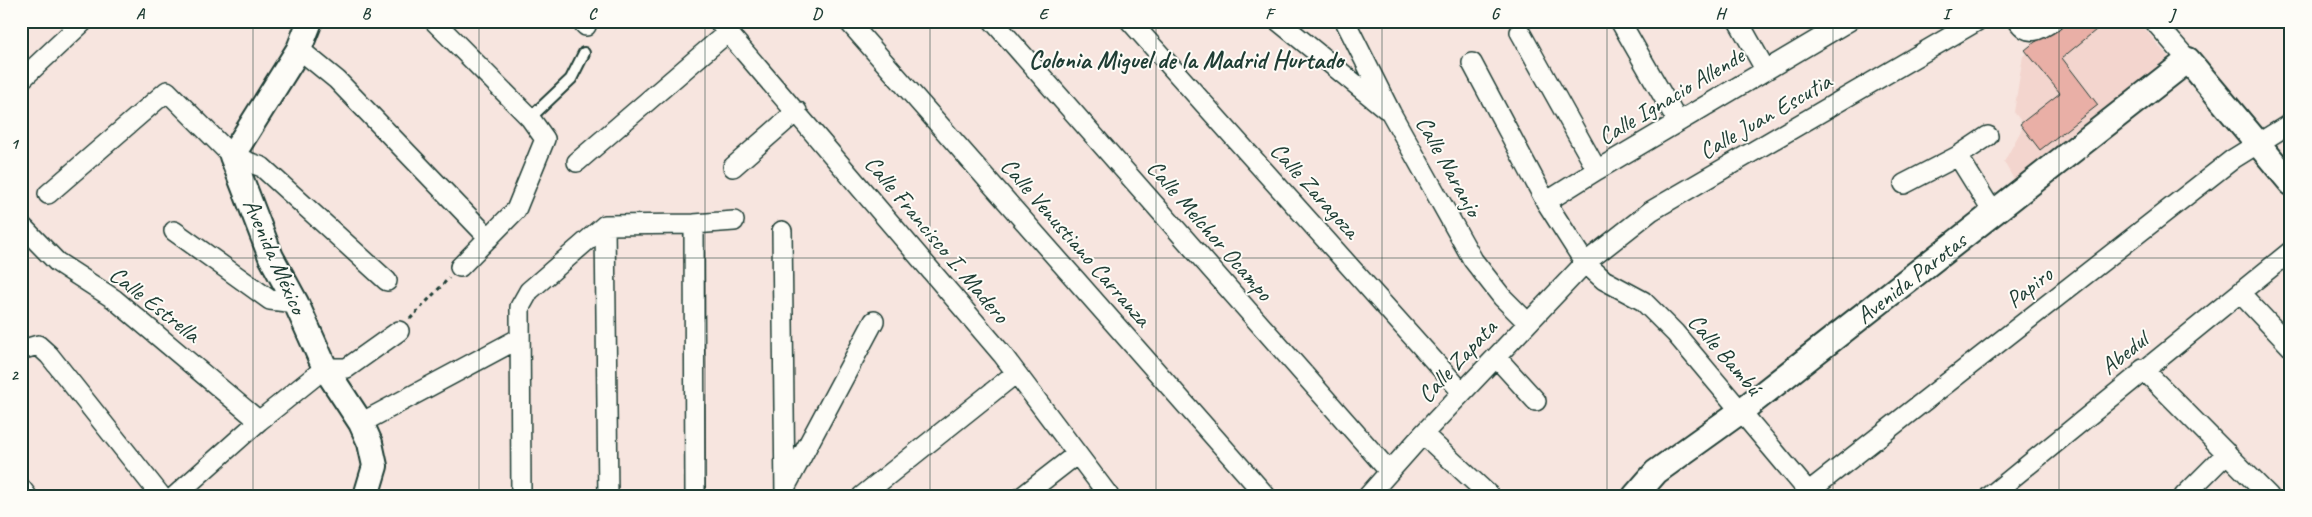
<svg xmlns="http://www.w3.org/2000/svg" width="2312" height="517" viewBox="0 0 2312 517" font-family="Caveat,sans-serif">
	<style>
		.built { fill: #f3d5ce }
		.building { fill: #e9afa6; stroke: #1f3d34 }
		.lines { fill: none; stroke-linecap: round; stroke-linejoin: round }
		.service-casing { stroke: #1f3d34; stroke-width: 14 }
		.minor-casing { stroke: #1f3d34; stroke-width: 22 }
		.tertiary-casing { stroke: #1f3d34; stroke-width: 28 }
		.path { stroke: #1f3d34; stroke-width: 3; stroke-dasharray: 4 4; stroke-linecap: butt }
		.service { stroke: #fdfcf7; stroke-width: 10 }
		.minor { stroke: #fdfcf7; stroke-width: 19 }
		.tertiary { stroke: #fdfcf7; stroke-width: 24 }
		.grid { fill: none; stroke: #1f3d34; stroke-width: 1; stroke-opacity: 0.55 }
		.labels { text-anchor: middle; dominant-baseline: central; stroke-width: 4; stroke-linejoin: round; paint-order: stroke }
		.street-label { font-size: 24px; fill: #1f3d34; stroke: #fdfcf7 }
		.neighbourhood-label { font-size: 25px; font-weight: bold; fill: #1f3d34; stroke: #fdfcf7 }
		.neatline { fill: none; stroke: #1f3d34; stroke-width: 2 }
		.grid-label { font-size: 16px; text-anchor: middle; font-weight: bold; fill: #1f3d34 }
	</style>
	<rect width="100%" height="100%" fill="#f7e5df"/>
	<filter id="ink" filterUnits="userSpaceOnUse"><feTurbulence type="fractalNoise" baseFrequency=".02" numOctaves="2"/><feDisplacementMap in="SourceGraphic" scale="10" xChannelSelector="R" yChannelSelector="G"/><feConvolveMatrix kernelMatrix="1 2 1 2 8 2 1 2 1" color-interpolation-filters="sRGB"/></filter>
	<g filter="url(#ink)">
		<!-- built -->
		<path class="built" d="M2068 21H2138L2168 57 2017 185 2004 162 2024 125 2014 112 2023 56Z"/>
		<!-- building -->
		<path class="building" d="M2064 21H2107L2062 58 2098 105 2040 150 2020 124 2060 93 2025 50 2035 42 2059 30Z"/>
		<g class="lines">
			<!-- service casing -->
			<g class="service-casing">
				<path id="service" d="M530 118 571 79 584 53"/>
			</g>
			<!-- minor casing -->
			<g class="minor-casing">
				<path id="minor" d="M434 21 530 118 545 139 516 210 460 267
					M581 21 586 26
					M718 21 1002 354 1109 496
					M848 21 1266 496
					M993 21 1389 471
					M1130 21 1462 392
					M1278 21 1386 109
					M1345 21 1391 113 1473 260 1502 297 1527 322
					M1620 21 1678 122
					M1738 21 1765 69
					M2018 21C2029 37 2040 30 2053 21
					M2154 21 2188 60
					M1520 32 1597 170
					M299 49 337 80 489 238
					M1472 63 1546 202 1585 263 1604 280 1643 301 1675 333 1812 496
					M21 80 84 21
					M1958 156 1988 136
					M577 162 728 32
					M733 167 797 111
					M1904 184 1958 156 1994 214
					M48 194 167 91 232 156 262 167 387 281
					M1546 202 1597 170 1849 21
					M694 224 695 496
					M21 225 57 262 114 299 259 421
					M605 225 608 496
					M174 231 270 300 296 303
					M782 231 785 496
					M2240 293 2291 347
					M21 350 38 345 49 355 161 496
					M1496 357 1536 401
					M2143 369 2269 496
					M361 423 518 339
					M1423 434 1490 496
					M786 486 874 321
					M21 488 27 496
					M175 496 259 421 325 368H347L399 331
					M521 496 520 307 529 291 605 225 694 224 734 221
					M862 496 1016 373
					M1023 496 1077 454
					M1368 496 1423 434 1585 263 1651 211 1977 21
					M1803 496 2233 159 2291 123
					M1990 496 2291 251
					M2184 496 2227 453"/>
			</g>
			<!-- tertiary casing -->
			<g class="tertiary-casing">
				<path id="tertiary" d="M310 21 299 49 232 156 271 257 296 303 325 368 361 423 370 443 375 466 366 496
					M1635 496 1656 472 1741 411 2188 60 2291 183"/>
			</g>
			<!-- path -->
			<path class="path" d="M410 319 449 278"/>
			<!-- service -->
			<use href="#service" class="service"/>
			<!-- minor -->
			<use href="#minor" class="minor"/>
			<!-- tertiary -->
			<use href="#tertiary" class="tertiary"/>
		</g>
	</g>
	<!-- grid -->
	<path class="grid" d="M253 21V496M479 21V496M705 21V496M930 21V496M1156 21V496M1382 21V496M1607 21V496M1833 21V496M2059 21V496M21 258H2291"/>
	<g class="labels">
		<!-- street labels -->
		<g class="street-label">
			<text transform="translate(1671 96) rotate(-31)">Calle Ignacio Allende</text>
			<text transform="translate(1765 116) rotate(-30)">Calle Juan Escutia</text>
			<text transform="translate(1449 166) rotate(61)">Calle Naranjo</text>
			<text transform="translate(1315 190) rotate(48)">Calle Zaragoza</text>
			<text transform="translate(1210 230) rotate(49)">Calle Melchor Ocampo</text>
			<text transform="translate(937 239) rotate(50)">Calle Francisco I. Madero</text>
			<text transform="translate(1076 242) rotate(49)">Calle Venustiano Carranza</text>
			<text transform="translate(275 256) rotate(66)">Avenida México</text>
			<text transform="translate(1911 278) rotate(-38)">Avenida Parotas</text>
			<text transform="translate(2029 287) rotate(-38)">Papiro</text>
			<text transform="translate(155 304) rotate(38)">Calle Estrella</text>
			<text transform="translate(2124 353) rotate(-39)">Abedul</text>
			<text transform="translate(1725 354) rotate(49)">Calle Bambú</text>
			<text transform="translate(1457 361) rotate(-47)">Calle Zapata</text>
		</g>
		<!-- neighbourhood labels -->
		<g class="neighbourhood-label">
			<text x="1186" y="60">Colonia Miguel de la Madrid Hurtado</text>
		</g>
	</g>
	<!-- margin -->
	<rect width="2312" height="517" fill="none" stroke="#fdfcf7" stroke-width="55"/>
	<rect x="28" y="28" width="2256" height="462" class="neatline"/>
	<g class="grid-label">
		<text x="140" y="19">A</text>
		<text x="366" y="19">B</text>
		<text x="592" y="19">C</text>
		<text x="817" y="19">D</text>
		<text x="1043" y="19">E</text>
		<text x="1269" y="19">F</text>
		<text x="1495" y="19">G</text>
		<text x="1720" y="19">H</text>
		<text x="1946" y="19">I</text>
		<text x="2172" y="19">J</text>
		<text x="14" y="149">1</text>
		<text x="14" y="380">2</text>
	</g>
</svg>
